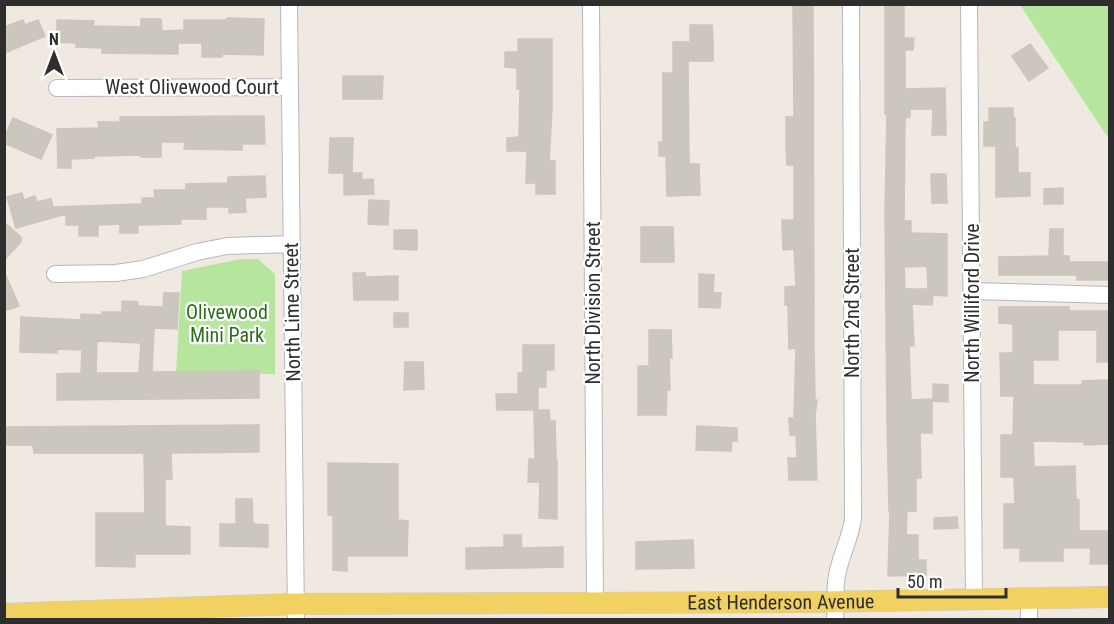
<svg xmlns="http://www.w3.org/2000/svg" width="1114" height="624" viewBox="0 0 1114 624" font-family="'Roboto Condensed',sans-serif">
	<style>
		.green { fill: #b6e59e }
		.building { fill: #cbc7bf; stroke: #cbc5ba; stroke-width: 1.5; fill-rule: evenodd }
		.lines { fill: none; stroke-linecap: round; stroke-linejoin: round }
		.minor-casing { stroke: #b4b7c1; stroke-width: 18 }
		.major-casing { stroke: #c9c9c9; stroke-width: 22 }
		.minor { stroke: #fff; stroke-width: 16 }
		.major { stroke: #f2d163; stroke-width: 21 }
		.labels { text-anchor: middle; dominant-baseline: central; stroke-width: 4.5; stroke-linejoin: round; paint-order: stroke }
		.street-label { font-size: 20px; fill: #2e2e2e; stroke: #fff }
		.park-label { font-size: 20px; fill: #2c6e1b; stroke: #fff }
	</style>
	<rect width="100%" height="100%" fill="#efe9e1"/>
	<!-- green -->
	<path class="green" d="M1020 5H1109V139Z
		M241 259H258L275 274V374L176 373 182 271Z"/>
	<!-- building -->
	<path class="building" d="M793 4H813L814 348 815 400H817L815 415 817 480H789L788 458H797L796 435H790L789 418H794L796 348 789 349 788 305H785V287L796 286 794 249 783 250 782 220H794V165H787L786 146V117H794Z
		M885 4H904V38H914L913 50H905V89L945 88 946 135H932L933 109H910V117L905 118 904 221H911V233L947 234V296L933 295 932 305 912 304 914 346H909L911 400 932 399V433H920L921 478H916V511H907L906 535H918V560H926V575L888 576 890 511H889L887 419 885 212 887 114H885ZM927 266 928 289H905L904 267Z
		M227 18 264 19 263 55 222 54V57H202V43H178V54L102 53V48L76 47V43L57 42V20L94 21 93 26 141 27V19H161L162 31 184 30V20H227Z
		M23 20 25 25 38 20 45 36 7 52 4 46V27Z
		M690 25H712L713 42V61H688L689 164H699L700 195 667 196 666 156H659V142H663V73H673V42H690Z
		M518 39H552V109L549 161H555V194H536V183H526L527 151H507V138L519 137 520 89H517V68L505 67V52H518Z
		M1030 44 1048 68 1029 81 1012 56Z
		M343 76H383L382 99H343Z
		M989 108H1013V118H1015V148H1018V173H1030V196L996 197V146H984V122H989Z
		M264 116 265 144H242V150L184 149 185 142H161V157H141V155L94 156V158L71 159V168H58L57 129 99 128 98 122H120V117Z
		M13 118 52 135 41 159 4 143V138Z
		M330 138H353L352 173H362V180L373 179 374 194 344 195V173H347H329Z
		M931 174H946L947 203H932Z
		M265 176 266 197 245 198 246 212 229 213V207H206V219H180L181 224 138 225V233H120V224L98 225V236H79V225H66V214L16 228 7 197 22 193 24 200 35 196 37 202 51 199 53 207 142 204V198H155L154 190H186V184L228 183V177Z
		M1063 188V204H1044V189Z
		M369 200 389 201 388 225 368 224Z
		M4 222 21 237V242L4 260Z
		M641 227H673L674 262H641Z
		M1050 229H1063V256H1069V262H1108V280H1077V275H999V257L1049 256Z
		M394 230H417V250L394 249Z
		M4 271 19 306 4 311Z
		M353 273H365V277L398 276V300H354Z
		M699 274 714 275 713 293H721L720 308 699 307Z
		M164 293H179L177 329 154 328 152 372 259 371V398L57 400V374L81 373 82 350 57 349V353L20 352 21 317 81 320V314L102 315V312H122V301L138 302V306L163 307ZM97 341 141 343 139 373H96Z
		M999 307H1069V311H1110V362H1097V330H1058V360H1033V385H1082V381L1107 380 1109 444 1084 445V442L1033 441 1034 467 1075 466 1076 500H1079V531H1108V564H1090L1091 548H1063V561H1020V548H1004V504H1015L1014 477H1001V435H1013L1014 396H1001L1000 353H1013V324L999 323Z
		M394 313H408V327H394Z
		M649 330H671L672 358H669L670 390H667L666 415H638V366H649Z
		M523 345H554V370H546V387H538V410H497L496 394H518V373H523Z
		M405 362H423L424 389 404 390Z
		M933 384 948 385V402L933 401Z
		M534 410H549L550 421H555L556 459H557V519L539 518 540 482H528L529 459H535Z
		M259 425V452L171 453 172 479H165V526L190 527V554H135V567L96 566V513H145L144 453H34L33 445H4V427Z
		M697 426 737 428V441H732L731 451 696 450Z
		M328 463 398 464V520L408 521 407 556H347V571L333 570V515H328Z
		M236 499H252L253 524 268 525V547L220 546V524H236Z
		M957 517 958 528 934 529V518Z
		M504 535H521L522 548 563 547V567L466 569V548L504 547Z
		M693 540 694 568 636 569V542Z"/>
	<g class="lines">
		<!-- minor casing -->
		<g class="minor-casing">
			<path id="minor" d="M289 4 296 620
				M591 4 595 602
				M969 4 974 601
				M57 88 290 87
				M55 274 116 273 143 269 197 252 227 246 292 244
				M972 291 1110 295
				M835 620C836 607 835 594 836 582 838 560 850 541 853 519L851 4
				M1029 620V598"/>
		</g>
		<!-- major casing -->
		<g class="major-casing">
			<g id="major">
				<path id="s1" d="M4 614 295 604 817 602 1110 597"/>
			</g>
		</g>
		<!-- minor -->
		<use href="#minor" class="minor"/>
		<!-- major -->
		<use href="#major" class="major"/>
	</g>
	<g class="labels">
		<!-- street labels -->
		<g class="street-label">
			<text x="192" y="87">West Olivewood Court</text>
			<text transform="translate(593 303) rotate(-90)">North Division Street</text>
			<text transform="translate(972 303) rotate(-90)">North Williford Drive</text>
			<text transform="translate(292 312) rotate(-91)">North Lime Street</text>
			<text transform="translate(852 313) rotate(-90)">North 2nd Street</text>
			<text stroke="none"><textPath href="#s1" startOffset="777">East Henderson Avenue</textPath></text>
		</g>
		<!-- park labels -->
		<g class="park-label">
			<text x="227" y="312">Olivewood<tspan x="227" dy="23">Mini Park</tspan></text>
		</g>
	</g>
	<!-- border -->
	<rect width="1114" height="624" fill="none" stroke="#2e2e2e" stroke-width="12"/>
	<!-- north arrow -->
	<g transform="translate(54 54)" stroke="#ffffff" stroke-width="4.5" paint-order="stroke">
	<path d="M0-4.5L10 22L0 15L-10 22Z" fill="#2e2e2e"/>
	<text y="-9" font-size="16" font-weight="bold" text-anchor="middle" fill="#2e2e2e">N</text>
	</g>
	<!-- scale -->
	<path d="M898 588v9h108v-9" fill="none" stroke="#2e2e2e" stroke-width="3"/>
	<text x="907" y="588" font-size="18" fill="#2e2e2e" stroke="#ffffff" stroke-width="4.5" paint-order="stroke">50 m</text>
</svg>
